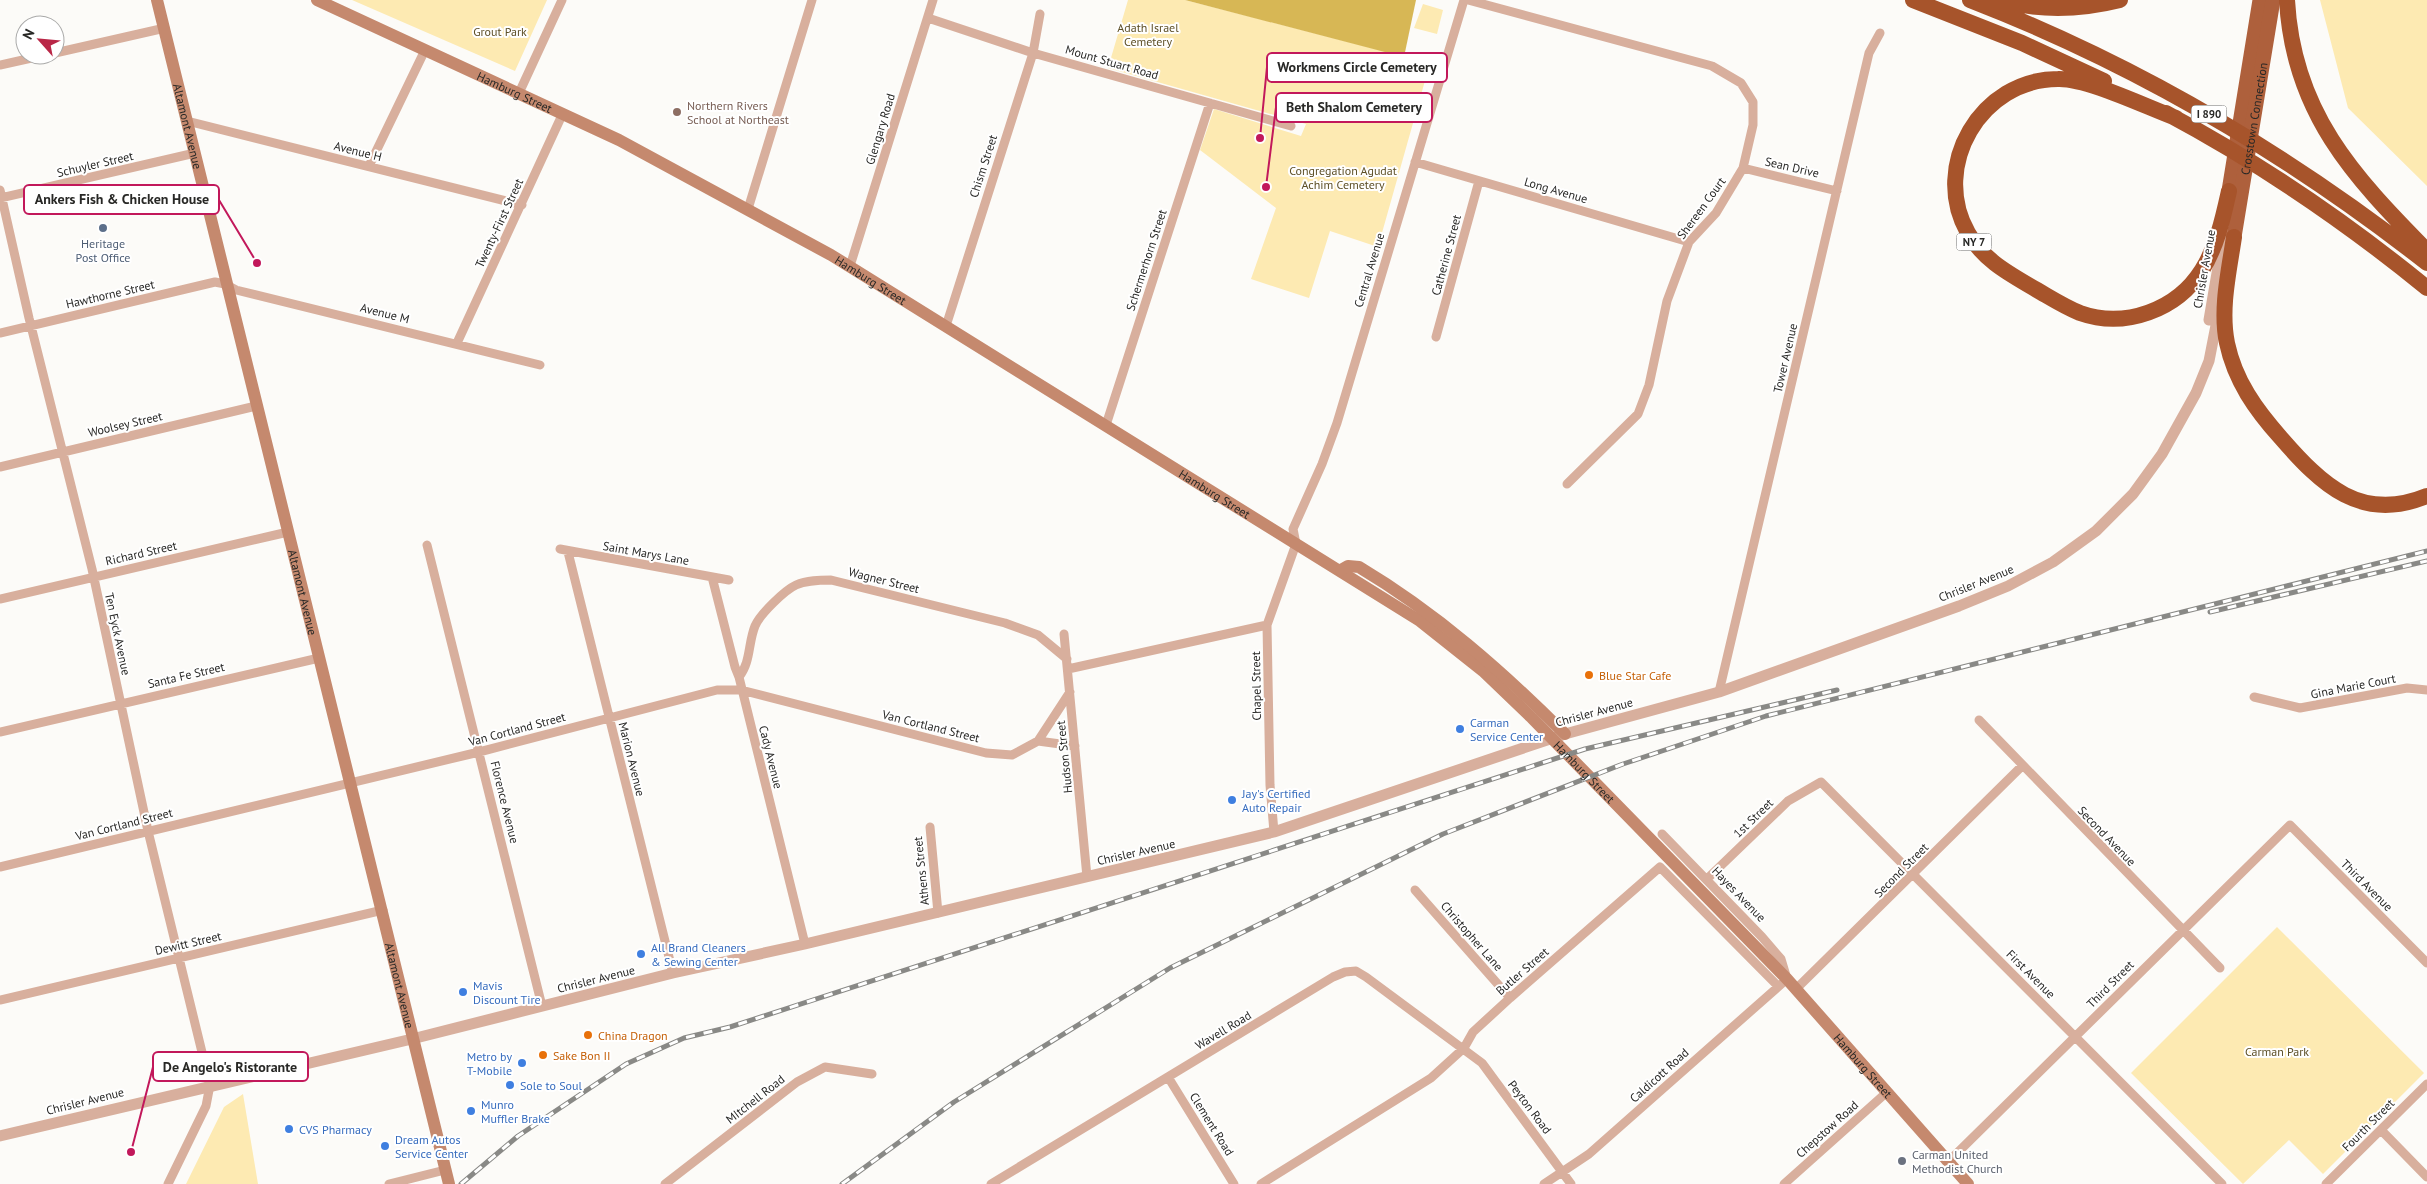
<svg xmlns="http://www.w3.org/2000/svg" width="2427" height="1184" viewBox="0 0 2427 1184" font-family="'PT Sans',sans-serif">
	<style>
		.green { fill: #fdeab2 }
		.forest { fill: #d7b755 }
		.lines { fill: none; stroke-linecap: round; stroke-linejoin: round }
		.minor { stroke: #d8af9d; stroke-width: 9 }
		.tertiary { stroke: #d8af9d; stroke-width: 11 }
		.secondary { stroke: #c5896e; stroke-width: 12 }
		.trunk { stroke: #ae603c; stroke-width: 15 }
		.motorway { stroke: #a7542b; stroke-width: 16 }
		.rail-casing { stroke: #898986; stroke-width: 5 }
		.rail { stroke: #fff; stroke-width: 3; stroke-dasharray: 9; stroke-linecap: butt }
		.education-dot { fill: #8d6e63; stroke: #fff; stroke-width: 2 }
		.service-dot { fill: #5c6f8a; stroke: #fff; stroke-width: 2 }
		.food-dot { fill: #e8710a; stroke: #fff; stroke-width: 2 }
		.shop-dot { fill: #3f7fe0; stroke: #fff; stroke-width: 2 }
		.worship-dot { fill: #6b7280; stroke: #fff; stroke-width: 2 }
		.labels { text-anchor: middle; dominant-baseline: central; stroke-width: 4; stroke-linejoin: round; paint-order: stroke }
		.shield { fill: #fff; stroke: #686867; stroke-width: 1 }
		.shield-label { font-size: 11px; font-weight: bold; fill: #282826 }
		.park-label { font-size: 12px; fill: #5d4f26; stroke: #fff }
		.street-label { font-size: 12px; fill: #282826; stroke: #fff }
		.education-label { font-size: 12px; fill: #785e54; stroke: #fff; text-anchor: start }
		.service-label { font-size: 12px; fill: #4e5e75; stroke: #fff }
		.food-label { font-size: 12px; fill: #c56008; stroke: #fff; text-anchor: start }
		.shop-label { font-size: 12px; fill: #366cbe; stroke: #fff; text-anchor: start }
		.worship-label { font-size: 12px; fill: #5b616d; stroke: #fff; text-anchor: start }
		.leader { fill: none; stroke: #c2185b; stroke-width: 2 }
		.callout-dot { fill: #c2185b; stroke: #fff; stroke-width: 2 }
		.callout { fill: #fff; stroke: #c2185b; stroke-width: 2 }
		.callout-label { font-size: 14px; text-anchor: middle; font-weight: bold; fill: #282826 }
	</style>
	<rect width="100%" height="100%" fill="#fcfbf8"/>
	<!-- green -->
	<path class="green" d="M352 0H547L515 71Z
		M1128 0H1185L1430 63 1378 247 1330 231 1309 298 1251 279 1276 208 1200 150 1214 109 1301 136 1306 124 1108 68Z
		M2320 0H2427V186L2348 108Z
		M1423 4 1443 10 1437 34 1414 28Z
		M2277 927 2424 1073 2323 1174 2289 1140 2243 1184 2131 1073Z
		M243 1094 258 1184H186L224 1107Z"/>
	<!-- forest -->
	<path class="forest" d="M1185 0H1416L1404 57Z"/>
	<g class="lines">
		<!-- minor -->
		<path class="minor" d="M1468 0 1712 66 1741 83 1753 102V125L1743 168 1716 213 1689 242 1667 301 1649 385 1638 414 1567 484
			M928 18 1033 53 1291 126
			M55 53 165 28
			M0 65 45 55
			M519 93 562 0
			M187 121 522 205
			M1415 162 1689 242
			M369 166 425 50
			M1743 168 1837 191
			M0 190 29 318 92 569 148 831 210 1085 206 1106 168 1184
			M0 198 195 153
			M748 209 812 0
			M850 266 933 0
			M946 326 1033 53 1040 14
			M0 333 215 282 225 284 236 290 540 365
			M1436 337 1479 181
			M457 343 563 113
			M1106 425 1210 103
			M0 467 256 406
			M427 545 542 1006
			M560 549 729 580
			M568 552 673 973
			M712 577 735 667 739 677 805 944
			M0 599 288 532
			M1064 634 1087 877
			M1068 669 1267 625
			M739 677C751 662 748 643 755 626 760 614 785 590 796 585 807 580 820 580 831 580L1005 623 1038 635 1067 659
			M1719 692 1869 53 1880 33
			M2254 697 2300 708 2407 688 2427 690
			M1979 720 2220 968
			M0 732 319 658
			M1038 741 1075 746
			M930 827 938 913
			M1274 832 1270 785 1267 625 1296 544 1293 529 1322 464 1337 423 1464 0
			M0 867 479 752 717 690H741L986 753 1012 755 1038 741 1070 692
			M1707 879 1788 801 1821 782 2222 1184
			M1415 890 1510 998
			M1796 989 2022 766
			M0 1000 383 910
			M1168 1077 1234 1184
			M2381 1130 2427 1177
			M1948 1162 2290 825 2427 963
			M389 1184 445 1170
			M665 1184 797 1082 825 1067 872 1074
			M991 1184 1333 977 1345 972 1356 971 1366 977 1482 1063 1571 1184
			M1261 1184 1431 1078 1464 1048 1473 1032 1510 998 1660 867 1778 986
			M1544 1184 1589 1154 1787 979 1781 959 1762 937 1662 834
			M1784 1184 1886 1093
			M2326 1184 2427 1084"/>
		<!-- tertiary -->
		<path class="tertiary" d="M2209 320 2224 232
			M0 1136 412 1039 673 973 805 944 1274 832 1565 734 1719 692 1959 606 2008 586 2053 562 2096 531 2133 494 2162 454 2196 393 2209 361 2219 310"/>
		<!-- secondary -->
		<g class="secondary">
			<path id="s1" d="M157 0 449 1184"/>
			<path id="s2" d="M317 0 619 140 831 255 1420 621 1483 671 1532 718 1787 979 1968 1184"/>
			<path d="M1341 570 1348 566 1359 567C1436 613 1502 671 1565 734"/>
		</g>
		<!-- trunk -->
		<g class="trunk">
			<path d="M2229 191 2260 0"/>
			<path id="s3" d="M2234 237 2273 0"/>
		</g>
		<!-- motorway -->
		<path class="motorway" d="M1913 0 2022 43 2104 81
			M1970 0C2135 64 2288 154 2427 263
			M1999 0C2038 11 2080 10 2120 0
			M2287 0C2293 112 2353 176 2427 251
			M2166 113C2258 162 2346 222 2427 288
			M2176 118C2146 107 2087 78 2058 79 1981 79 1930 166 1968 233 1984 261 2010 274 2037 290 2051 298 2065 307 2080 313 2125 329 2177 310 2202 270 2217 246 2223 218 2229 191
			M2234 237C2229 271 2220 309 2227 343 2235 381 2256 410 2281 438 2322 485 2361 523 2427 496"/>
		<!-- rail casing -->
		<g class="rail-casing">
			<path id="rail" d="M2210 612 2427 561
				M461 1184 518 1136 626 1064 684 1038 730 1027 1585 749 1837 690
				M842 1184 954 1102 1170 968 1443 834 1623 764 1766 716 2427 551"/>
		</g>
		<!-- rail -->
		<use href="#rail" class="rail"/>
	</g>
	<!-- markers -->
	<circle class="education-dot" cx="677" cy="112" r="5"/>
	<circle class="service-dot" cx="103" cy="228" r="5"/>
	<g class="food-dot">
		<circle cx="1589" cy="675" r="5"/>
		<circle cx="588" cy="1035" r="5"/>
		<circle cx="543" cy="1055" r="5"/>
	</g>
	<g class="shop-dot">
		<circle cx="1460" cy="729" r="5"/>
		<circle cx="1232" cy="800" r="5"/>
		<circle cx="641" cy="954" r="5"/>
		<circle cx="463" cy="992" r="5"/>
		<circle cx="522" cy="1063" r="5"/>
		<circle cx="510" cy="1085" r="5"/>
		<circle cx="471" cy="1111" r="5"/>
		<circle cx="289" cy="1129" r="5"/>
		<circle cx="385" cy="1146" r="5"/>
	</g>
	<circle class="worship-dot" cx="1902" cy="1161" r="5"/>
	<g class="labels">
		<!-- shield labels -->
		<g class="shield">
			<rect x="2191.5" y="105.5" width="35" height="17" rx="4"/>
			<rect x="1956.5" y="233.5" width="35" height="17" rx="4"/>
		</g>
		<g class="shield-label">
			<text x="2209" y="114">I 890</text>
			<text x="1974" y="242">NY 7</text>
		</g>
		<!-- park labels -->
		<g class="park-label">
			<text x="1148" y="27">Adath Israel<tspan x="1148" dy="14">Cemetery</tspan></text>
			<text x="500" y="31">Grout Park</text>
			<text x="1343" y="170">Congregation Agudat<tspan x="1343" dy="14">Achim Cemetery</tspan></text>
			<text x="2277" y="1051">Carman Park</text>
		</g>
		<!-- street labels -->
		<g class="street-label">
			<text transform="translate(1112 62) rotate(16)">Mount Stuart Road</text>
			<text stroke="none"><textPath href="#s2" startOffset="218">Hamburg Street</textPath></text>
			<text stroke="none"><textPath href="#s3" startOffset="120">Crosstown Connection</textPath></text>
			<text stroke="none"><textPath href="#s1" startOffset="130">Altamont Avenue</textPath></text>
			<text transform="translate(880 129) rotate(-73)">Glengary Road</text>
			<text transform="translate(358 151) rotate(14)">Avenue H</text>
			<text transform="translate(95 164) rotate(-13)">Schuyler Street</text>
			<text transform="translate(983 166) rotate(-72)">Chism Street</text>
			<text transform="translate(1792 167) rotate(13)">Sean Drive</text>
			<text transform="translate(1556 190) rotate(16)">Long Avenue</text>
			<text transform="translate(1701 208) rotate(-54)">Shereen Court</text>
			<text transform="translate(499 223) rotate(-65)">Twenty-First Street</text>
			<text transform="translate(1446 255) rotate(-75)">Catherine Street</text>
			<text transform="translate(1146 260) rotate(-72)">Schermerhorn Street</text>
			<text transform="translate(2204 269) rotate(-80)">Chrisler Avenue</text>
			<text transform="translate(1369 270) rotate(-73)">Central Avenue</text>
			<text stroke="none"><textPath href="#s2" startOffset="621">Hamburg Street</textPath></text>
			<text transform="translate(110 294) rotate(-13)">Hawthorne Street</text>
			<text transform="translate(385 313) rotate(14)">Avenue M</text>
			<text transform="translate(1785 358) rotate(-77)">Tower Avenue</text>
			<text transform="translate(125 424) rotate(-13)">Woolsey Street</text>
			<text stroke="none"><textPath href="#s2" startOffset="1026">Hamburg Street</textPath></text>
			<text transform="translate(141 553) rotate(-13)">Richard Street</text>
			<text transform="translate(646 553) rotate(10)">Saint Marys Lane</text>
			<text transform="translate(884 580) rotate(14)">Wagner Street</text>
			<text transform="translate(1976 583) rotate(-22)">Chrisler Avenue</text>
			<text stroke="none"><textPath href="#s1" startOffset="610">Altamont Avenue</textPath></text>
			<text transform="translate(118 634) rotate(78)">Ten Eyck Avenue</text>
			<text transform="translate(186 675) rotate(-13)">Santa Fe Street</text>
			<text transform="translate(1256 686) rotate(-91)">Chapel Street</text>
			<text transform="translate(2353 686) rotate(-11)">Gina Marie Court</text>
			<text transform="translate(1594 712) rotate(-15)">Chrisler Avenue</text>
			<text transform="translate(931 726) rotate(14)">Van Cortland Street</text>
			<text transform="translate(517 729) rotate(-15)">Van Cortland Street</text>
			<text transform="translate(771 757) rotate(76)">Cady Avenue</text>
			<text transform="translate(1064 757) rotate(-96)">Hudson Street</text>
			<text transform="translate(632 759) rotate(76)">Marion Avenue</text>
			<text stroke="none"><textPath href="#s2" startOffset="1491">Hamburg Street</textPath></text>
			<text transform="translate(505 802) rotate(76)">Florence Avenue</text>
			<text transform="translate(1753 818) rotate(-44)">1st Street</text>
			<text transform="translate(124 824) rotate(-14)">Van Cortland Street</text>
			<text transform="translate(2107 836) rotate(46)">Second Avenue</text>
			<text transform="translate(1136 852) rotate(-13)">Chrisler Avenue</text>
			<text transform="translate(1901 870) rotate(-45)">Second Street</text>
			<text transform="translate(921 871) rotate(-96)">Athens Street</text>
			<text transform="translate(2367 885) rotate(45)">Third Avenue</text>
			<text transform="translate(1739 894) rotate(46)">Hayes Avenue</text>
			<text transform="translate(1472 936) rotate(49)">Christopher Lane</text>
			<text transform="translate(188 943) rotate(-13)">Dewitt Street</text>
			<text transform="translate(1522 971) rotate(-41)">Butler Street</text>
			<text transform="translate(2031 974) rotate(45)">First Avenue</text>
			<text transform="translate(596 979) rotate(-14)">Chrisler Avenue</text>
			<text transform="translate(2110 984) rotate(-45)">Third Street</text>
			<text stroke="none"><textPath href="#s1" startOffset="1015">Altamont Avenue</textPath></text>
			<text transform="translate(1223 1030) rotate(-31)">Wavell Road</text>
			<text stroke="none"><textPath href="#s2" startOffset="1896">Hamburg Street</textPath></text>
			<text transform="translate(1659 1075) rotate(-42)">Caldicott Road</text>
			<text transform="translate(755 1099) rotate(-38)">MItchell Road</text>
			<text transform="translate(85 1101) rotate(-14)">Chrisler Avenue</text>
			<text transform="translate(1530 1107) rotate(53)">Peyton Road</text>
			<text transform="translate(1212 1124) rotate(58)">Clement Road</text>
			<text transform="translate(2368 1125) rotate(-45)">Fourth Street</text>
			<text transform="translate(1827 1129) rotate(-42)">Chepstow Road</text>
		</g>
		<!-- education labels -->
		<g class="education-label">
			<text x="687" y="105">Northern Rivers<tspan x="687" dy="14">School at Northeast</tspan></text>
		</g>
		<!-- service labels -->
		<g class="service-label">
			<text x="103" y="243">Heritage<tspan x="103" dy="14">Post Office</tspan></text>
		</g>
		<!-- food labels -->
		<g class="food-label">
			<text x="1599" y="675">Blue Star Cafe</text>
			<text x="598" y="1035">China Dragon</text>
			<text x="553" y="1055">Sake Bon II</text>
		</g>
		<!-- shop labels -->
		<g class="shop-label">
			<text x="1470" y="722">Carman<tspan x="1470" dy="14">Service Center</tspan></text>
			<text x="1242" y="793">Jay's Certified<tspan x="1242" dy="14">Auto Repair</tspan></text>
			<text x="651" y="947">All Brand Cleaners<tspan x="651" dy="14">&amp; Sewing Center</tspan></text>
			<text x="473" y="985">Mavis<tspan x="473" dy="14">Discount Tire</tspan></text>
			<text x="512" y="1056" text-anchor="end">Metro by<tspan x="512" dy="14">T-Mobile</tspan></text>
			<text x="520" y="1085">Sole to Soul</text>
			<text x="481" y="1104">Munro<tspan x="481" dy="14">Muffler Brake</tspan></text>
			<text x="299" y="1129">CVS Pharmacy</text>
			<text x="395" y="1139">Dream Autos<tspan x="395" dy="14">Service Center</tspan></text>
		</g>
		<!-- worship labels -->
		<g class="worship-label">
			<text x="1912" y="1154">Carman United<tspan x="1912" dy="14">Methodist Church</tspan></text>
		</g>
	</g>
	<!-- callouts -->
	<path class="leader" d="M1260 138L1267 67M1266 187L1276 107M257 263L219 200M131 1152L153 1067"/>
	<g class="callout-dot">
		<circle cx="1260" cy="138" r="5"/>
		<circle cx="1266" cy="187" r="5"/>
		<circle cx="257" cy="263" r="5"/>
		<circle cx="131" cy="1152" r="5"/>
	</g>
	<g class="callout">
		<rect x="1267" y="53" width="180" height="29" rx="5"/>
		<rect x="1276" y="93" width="156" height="29" rx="5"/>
		<rect x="24" y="185" width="195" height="29" rx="5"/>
		<rect x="153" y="1052" width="155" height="29" rx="5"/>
	</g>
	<g class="callout-label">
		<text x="1357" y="72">Workmens Circle Cemetery</text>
		<text x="1354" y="112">Beth Shalom Cemetery</text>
		<text x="122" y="204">Ankers Fish &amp; Chicken House</text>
		<text x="230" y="1072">De Angelo's Ristorante</text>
	</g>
	<!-- north arrow -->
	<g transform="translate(40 40) rotate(297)"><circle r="24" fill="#ffffff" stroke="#a9a9a8"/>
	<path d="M0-4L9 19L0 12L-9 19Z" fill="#b92747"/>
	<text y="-8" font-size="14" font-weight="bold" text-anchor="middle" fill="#282826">N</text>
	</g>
</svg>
